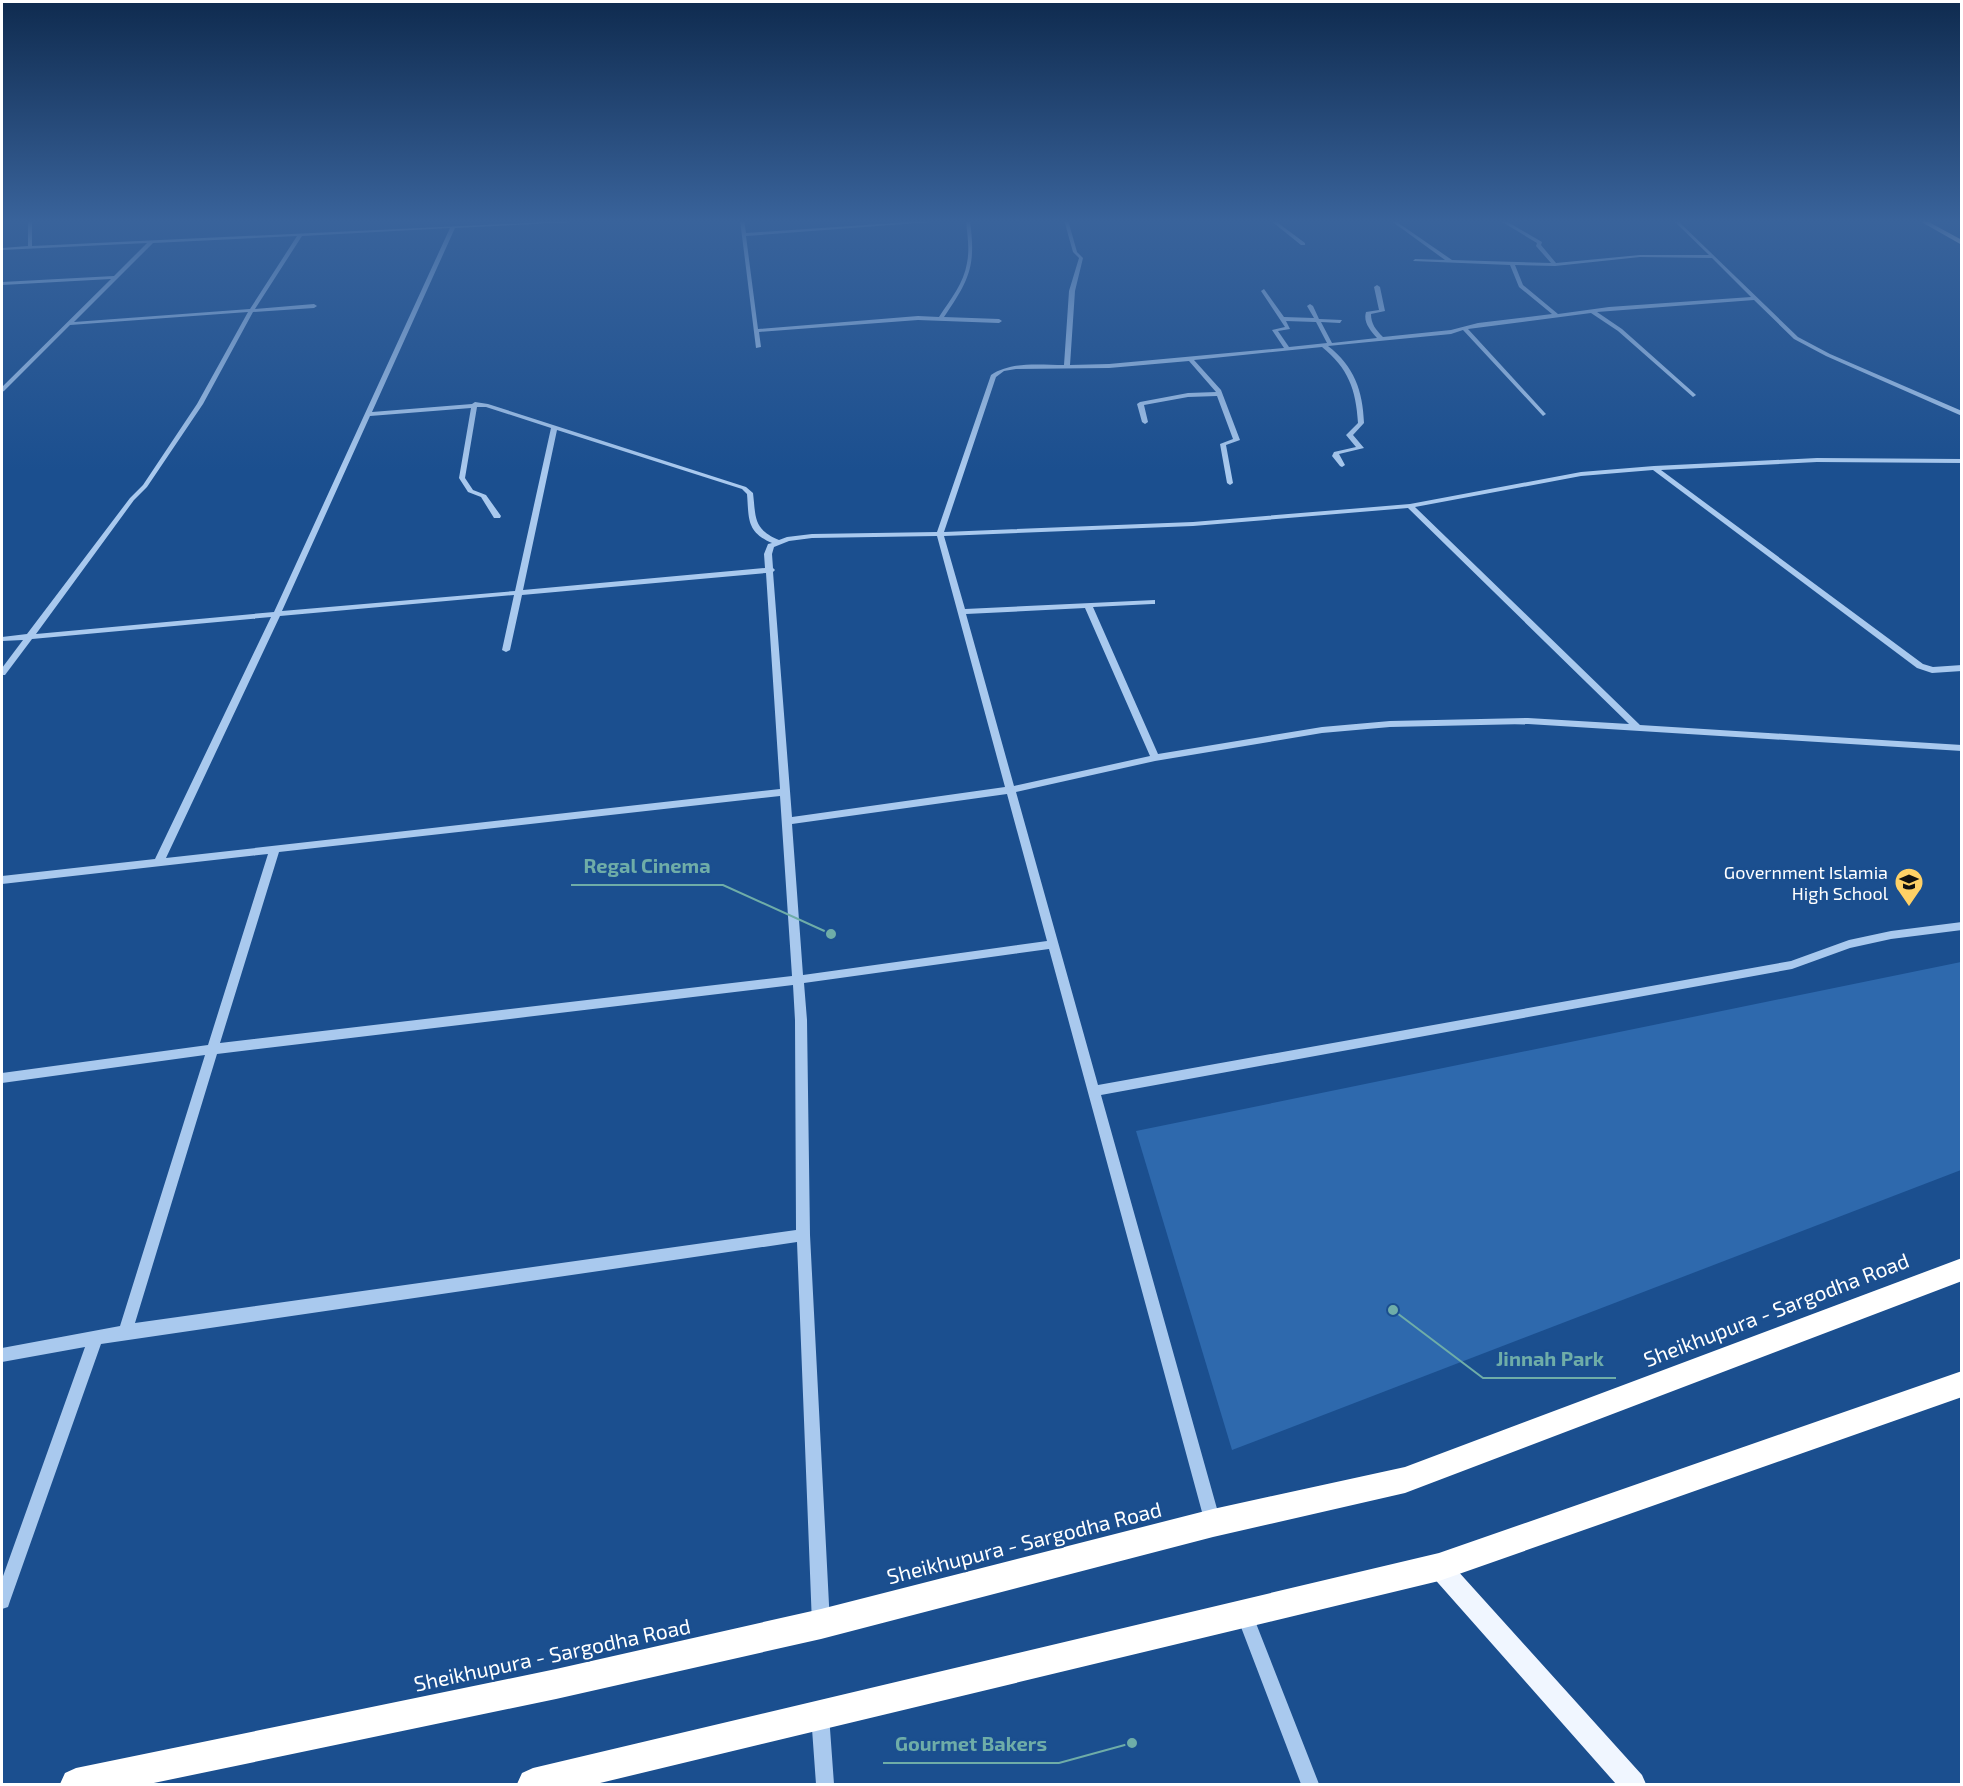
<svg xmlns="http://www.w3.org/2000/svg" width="1963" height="1786" viewBox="0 0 1963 1786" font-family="'Exo 2',sans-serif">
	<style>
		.green { fill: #2e69ad }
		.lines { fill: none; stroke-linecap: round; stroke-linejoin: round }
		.minor { fill: #a9c9ee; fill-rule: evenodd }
		.major { fill: #f0f6ff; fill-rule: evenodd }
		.highway { fill: #fff; fill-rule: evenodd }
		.labels { text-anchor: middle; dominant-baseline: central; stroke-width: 4.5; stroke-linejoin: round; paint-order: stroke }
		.poi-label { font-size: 18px; fill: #fff; stroke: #1b4f8f; text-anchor: end }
		.near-street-label { font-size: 21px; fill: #fff; stroke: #1b4f8f }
		.leader { fill: none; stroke: #6fada8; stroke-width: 2 }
		.callout-dot { fill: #6fada8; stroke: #1b4f8f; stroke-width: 2 }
		.callout-label { font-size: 20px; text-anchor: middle; font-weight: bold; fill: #6fada8; stroke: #1b4f8f; stroke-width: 4.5; stroke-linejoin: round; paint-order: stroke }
	</style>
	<rect width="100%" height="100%" fill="#1b4f8f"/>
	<!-- green -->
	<path class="green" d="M1961 962V1170L1232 1450 1136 1131Z"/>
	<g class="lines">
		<!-- minor -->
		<path class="minor" d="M28 220H32V246L593 220 591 221 455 228 372 412 472 404 475 402 488 404 746 487 753 493C756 518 753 529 779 540L787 537 812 534 937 532 991 375C1012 361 1040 365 1064 365L1069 291 1079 258 1073 252 1064 220H1068L1077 252 1083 258 1075 291 1070 365 1109 364 1284 348 1272 330 1285 327 1261 291 1264 289 1284 317 1314 318 1307 306 1310 304 1313 306 1319 319 1342 320 1340 323 1321 322 1332 343 1377 338C1370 330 1363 322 1366 312L1379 310 1374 287 1377 285 1380 287 1385 311 1371 314C1371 324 1376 330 1383 337L1451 330 1478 323 1552 314 1519 287 1510 265 1413 261 1415 259 1445 260 1390 220H1394L1452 260 1551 263 1536 246 1537 243 1499 220H1504L1542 242 1541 245 1556 263 1640 255H1709L1673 220H1677L1798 337 1830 354 1962 411V416L1826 356 1794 339 1754 300 1597 312 1622 329 1695 394 1696 395 1693 397 1618 331 1591 313 1468 329 1545 413 1546 414 1543 416 1463 330 1451 334 1328 346C1354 366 1363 391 1364 423L1353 435 1364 448 1339 454 1345 465 1342 467 1340 466 1332 456 1334 452 1356 447 1346 435 1358 423C1356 389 1348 368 1322 347L1194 360 1221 390 1240 440 1226 445 1233 483 1230 485 1227 483 1220 444 1233 439 1217 396 1188 397 1144 405 1148 422 1145 424 1142 422 1137 404 1140 402 1188 393 1216 392 1189 361 1109 368 1016 369 1004 371 996 377 944 532 1193 522 1410 504 1581 472 1654 466 1817 458 1962 459V463L1817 462 1661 470 1923 664 1933 667 1962 665V671L1932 673 1917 668 1653 470 1581 476 1415 507 1640 725 1962 745V751L1528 724 1390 727 1322 733 1155 761 1016 792 1098 1085 1791 961 1849 940 1891 931 1962 922V930L1891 939 1850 948 1792 969 1101 1095 1221 1523 1219 1529 1213 1531 1207 1529 1205 1523 1049 949 804 983 807 1020 810 1235 830 1624 827 1630 821 1633 815 1630 812 1624 797 1242 101 1344 10 1601 8 1607 2 1609V1579L85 1347 2 1362V1348L120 1326 205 1055 2 1083V1073L208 1045 268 854 2 884V876L155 859 271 617 32 639 5 675H2V668L23 640 2 641V637L27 634 130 498 143 485 197 404 248 312 70 325 4 391 2 392V387L111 279 2 285V282L114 276 147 243 2 250V248L28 246ZM450 228 274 612 36 634 134 500 147 487 203 404 253 312 314 308 317 306 314 304 255 309 302 236ZM297 236 250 309 74 322 153 243ZM1640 257 1712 258 1751 297 1609 307 1558 314 1523 285 1515 265 1555 266ZM1286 321 1316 322 1327 343 1289 347 1278 331 1290 329ZM477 407H486L551 428 515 591 282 611 370 416 471 408 459 478 468 492 481 497 494 518H500L501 516 486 495 473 490 465 478ZM557 430 742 489 747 494C749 518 746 532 772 543L768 544 764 554 765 568 523 590ZM1408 508 1629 724 1528 718 1390 721 1322 727 1158 754 1093 607 1152 604H1155V600L965 609 944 536 1193 526ZM937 536 1005 787 792 817 773 572 775 570 773 568 772 554 774 547 789 541 812 538ZM766 573 780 789 166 858 280 616 514 595 502 650 506 652 510 650 522 595ZM1085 608 1150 756 1014 786 966 614ZM1007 794 1047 941 803 975 792 824ZM780 796 792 976 220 1043 279 852ZM793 985 795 1020 796 1230 135 1323 217 1054Z
			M740 220H744L746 233 940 220H957L746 236 758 329 918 316 939 317C950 300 964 283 967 263 970 248 967 234 966 220H970C976 266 970 279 944 317L999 319 1002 321 999 323 918 320 759 332 761 347 756 348Z
			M1270 220H1274L1305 243V245H1301Z
			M1244 1606 1250 1608 1319 1784H1301L1236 1614 1238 1608Z
			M820 1706 826 1709 829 1715 834 1784H816L811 1715 814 1709Z"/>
		<!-- major -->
		<path class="major" d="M1918 220H1925L1962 240V245Z
			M1439 1555 1447 1559 1642 1775 1646 1784H1616L1431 1575 1427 1567 1431 1559Z"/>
		<!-- highway -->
		<path class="highway" d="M1962 1258V1281L1405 1493 1213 1537 821 1639 556 1699 149 1784H60L65 1773 76 1768 556 1669 821 1609 1213 1509 1405 1467Z
			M1962 1371V1397L1439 1581 596 1784H517L522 1773 533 1768 1439 1553Z"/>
	</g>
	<!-- sky -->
	<linearGradient id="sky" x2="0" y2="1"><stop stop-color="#0f2b4f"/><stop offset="0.47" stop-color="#39639b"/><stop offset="1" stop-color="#39639b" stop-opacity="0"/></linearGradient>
	<rect width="1963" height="470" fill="url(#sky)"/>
	<!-- icons -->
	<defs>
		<g id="school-pin" transform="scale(1.5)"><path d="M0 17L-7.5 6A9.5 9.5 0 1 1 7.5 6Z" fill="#ffd166" stroke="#1b4f8f"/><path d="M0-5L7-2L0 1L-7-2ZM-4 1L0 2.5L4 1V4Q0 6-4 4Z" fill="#111"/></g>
	</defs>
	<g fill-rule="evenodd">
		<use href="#school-pin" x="1909" y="882"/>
	</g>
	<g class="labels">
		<!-- poi labels -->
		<g class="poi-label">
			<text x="1888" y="872">Government Islamia<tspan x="1888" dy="21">High School</tspan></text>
		</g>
		<!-- near-street labels -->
		<g class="near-street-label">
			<text transform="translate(1776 1309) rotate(-21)">Sheikhupura - Sargodha Road</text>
			<text transform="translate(1024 1542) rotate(-14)">Sheikhupura - Sargodha Road</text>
			<text transform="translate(552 1654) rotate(-12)">Sheikhupura - Sargodha Road</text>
		</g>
	</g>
	<!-- callouts -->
	<path class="leader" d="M831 934L723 885H571M1393 1310L1483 1378H1616M1132 1743L1059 1763H883"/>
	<g class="callout-dot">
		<circle cx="831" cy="934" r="6"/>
		<circle cx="1393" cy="1310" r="6"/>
		<circle cx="1132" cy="1743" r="6"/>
	</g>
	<g class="callout-label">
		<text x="647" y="873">Regal Cinema</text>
		<text x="1550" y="1366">Jinnah Park</text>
		<text x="971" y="1751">Gourmet Bakers</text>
	</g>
	<!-- border -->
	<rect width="1963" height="1786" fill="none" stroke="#ffffff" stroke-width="6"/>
</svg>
